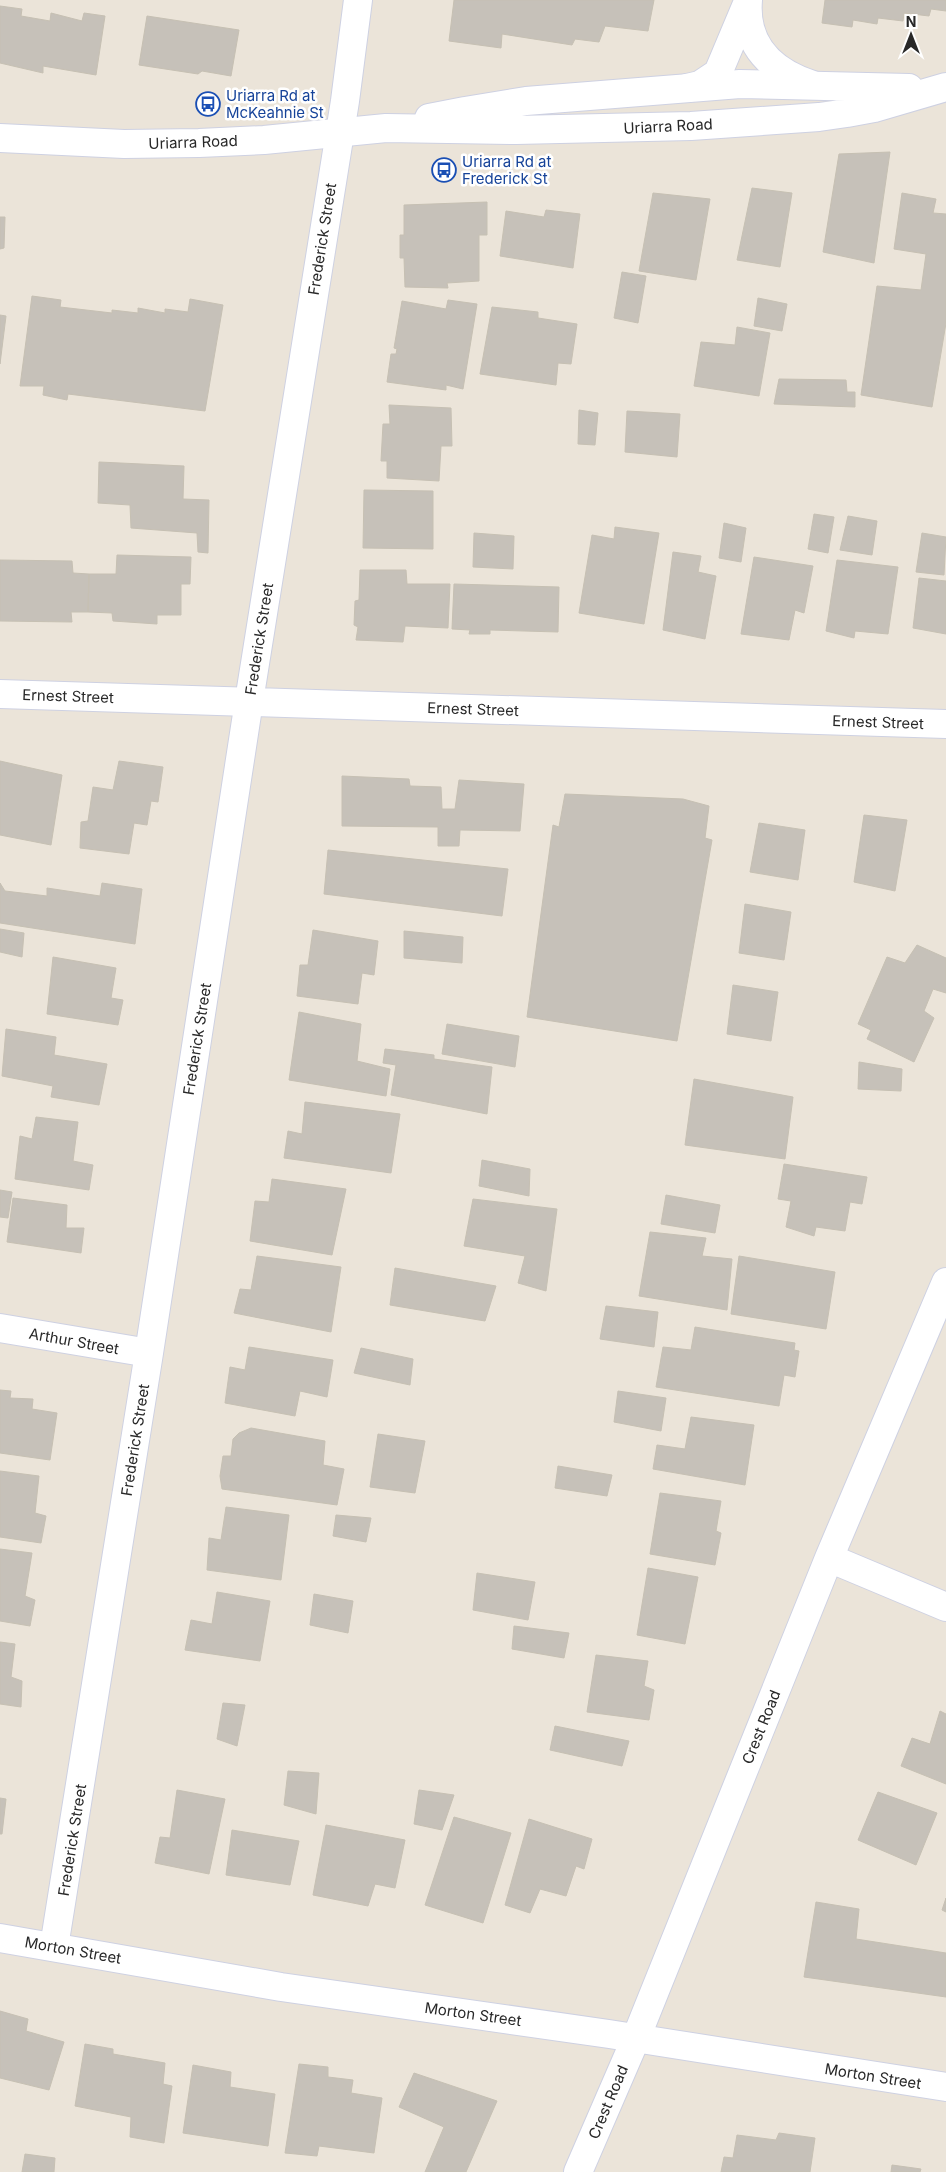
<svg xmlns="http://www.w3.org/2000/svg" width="946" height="2172" viewBox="0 0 946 2172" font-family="Inter,sans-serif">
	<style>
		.building { fill: #c6c1b9; stroke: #c6c0b3 }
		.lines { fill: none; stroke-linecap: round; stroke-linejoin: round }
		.minor-casing { stroke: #ced1e2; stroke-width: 30 }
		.tertiary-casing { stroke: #ced1e2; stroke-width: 30 }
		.secondary-casing { stroke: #ced1e2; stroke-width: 30 }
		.minor { stroke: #fff; stroke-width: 28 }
		.tertiary { stroke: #fff; stroke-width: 28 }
		.secondary { stroke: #fff; stroke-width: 28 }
		.labels { text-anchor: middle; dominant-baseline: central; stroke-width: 5; stroke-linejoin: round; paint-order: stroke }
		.transit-label { font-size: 15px; fill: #164399; stroke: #fff; text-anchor: start }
		.street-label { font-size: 15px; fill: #282828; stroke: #fff }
	</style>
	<rect width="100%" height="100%" fill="#ebe4d9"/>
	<!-- building -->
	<path class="building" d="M454 0H654L648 31 605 26 599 42 575 39 572 45 502 34 501 48 449 41Z
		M825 0H946V11L931 9 929 16 904 13 903 21 878 18 877 24 853 20 852 27 822 23Z
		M0 6 22 9 21 16 50 21 51 13 82 21 84 13 105 16 96 75 43 66V73L0 63Z
		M147 16 239 30 231 76 202 71 198 74 139 65Z
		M890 152 874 263 823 252 839 154Z
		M752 188 792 193 780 267 737 260Z
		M653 193 710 199 696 280 639 271Z
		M902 193 936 199 933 213 946 214V323L932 407 861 395 877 286 921 290 926 254 894 249Z
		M487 202V235H479V281L447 283 448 288 405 287 404 258H400V235H404V205Z
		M546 210 580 214 573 268 500 256 506 211 544 217Z
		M0 217H5L4 248 0 249Z
		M622 272 646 276 638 323 614 318Z
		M32 296 61 300 60 307 112 313V310L138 313V308L165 313V309L188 312 190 299 223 305 205 411 68 394 67 400 43 395 44 386H20Z
		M758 298 787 304 782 331 754 326Z
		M448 300 477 304 463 389 446 385V390L387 382 391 354H396L397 349 394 348 402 301 446 309Z
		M492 307 538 312V318L577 324 571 364 558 363 556 385 480 374Z
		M0 315 6 316 0 364Z
		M737 327 770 333 759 396 694 386 701 342 735 345Z
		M779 379 846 380 847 392H855V407L774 404Z
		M389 405 451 408 452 446H441L439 481 387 478V461H381L383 424H390Z
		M579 410 598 413 595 445 578 444Z
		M627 411 680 414 677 457 625 452Z
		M99 462 184 466 183 499 209 500 208 553 198 552 197 533 131 528 130 505 98 503Z
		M364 490 433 491V549L363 548Z
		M814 514 834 517 828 553 808 549Z
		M848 516 877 521 872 555 840 550Z
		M724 523 746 528 741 562 719 558Z
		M615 527 659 533 644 624 579 613 592 535 614 539Z
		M474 533 514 536 513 569 473 567Z
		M922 533 946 537 944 575 916 572Z
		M673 552 701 556 698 572 716 576 705 639 663 630Z
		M117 555 191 557 190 584H181V615H157V624L113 621 112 613 88 612 89 574H116Z
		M754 557 813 566 804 613 795 610 789 640 741 634Z
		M0 560 72 561 73 573 89 574 88 612H71L72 622 0 621Z
		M837 560 898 567 888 634 855 631 854 638 826 631Z
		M360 570H406L407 584H450L448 628 405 626 403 642 356 640 358 627 354 625 355 601 359 600Z
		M919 578 946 581V634L913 628Z
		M454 584 559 587 558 632 490 630V634H469L470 630 452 629Z
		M0 761 62 775 51 845 0 835Z
		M119 761 163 767 158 802 151 801 147 825 134 823 129 854 80 848 81 822 88 821 93 787 113 790Z
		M342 776 409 779 410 786 441 787 442 809H455L459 780 524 784 520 831 460 830 459 846H438V827L342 826Z
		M565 794 683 799 709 806 705 838 712 840 677 1041 527 1017 553 825 559 827Z
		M864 815 907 820 895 891 854 882Z
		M759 823 805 830 798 880 750 872Z
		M328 850 508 869 502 916 324 894Z
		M0 883 5 891 47 896V888L100 896 102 883 142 889 135 944 0 923Z
		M745 904 791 912 784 960 739 953Z
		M0 929 24 933 22 957 0 952Z
		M313 930 378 941 374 975 362 973 358 1004 297 996 300 965H308Z
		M404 931 463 937 462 963 404 958Z
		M917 945 946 958V993L933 989 924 1011 934 1018 914 1062 867 1039 871 1030 858 1024 887 957 905 963Z
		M53 957 116 968 111 998 123 1000 118 1025 47 1014Z
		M733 985 778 992 771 1041 727 1034Z
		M299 1012 361 1024 357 1061 390 1069 386 1096 289 1080Z
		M447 1024 519 1036 515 1067 442 1054Z
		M6 1029 56 1037 54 1055 107 1064 99 1105 51 1097 53 1086 2 1076Z
		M385 1049 434 1055V1059L492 1067 487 1114 391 1095 396 1065 383 1063Z
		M859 1062 902 1069 901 1091 858 1089Z
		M694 1079 793 1097 785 1159 685 1145Z
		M305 1102 400 1114 391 1173 284 1158 288 1131 302 1134Z
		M36 1117 78 1122 73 1161 93 1165 89 1190 15 1179 20 1136 32 1139Z
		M482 1160 530 1169 529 1196 479 1186Z
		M784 1164 867 1177 862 1204 850 1202 845 1231 816 1227 814 1236 786 1227 791 1201 778 1199Z
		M272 1179 346 1189 332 1255 250 1241 255 1201 269 1202Z
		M0 1190 12 1192 8 1218 0 1217Z
		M666 1195 720 1205 715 1233 661 1224Z
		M13 1198 67 1205 66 1228H84L81 1253 7 1242Z
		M473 1199 557 1209 546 1291 518 1283 525 1256 464 1246Z
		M650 1232 706 1238 702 1256 732 1259 727 1310 639 1296Z
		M257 1256 341 1267 331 1332 234 1313 240 1289 251 1290Z
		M739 1256 835 1272 826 1329 731 1314Z
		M395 1268 496 1286 485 1321 390 1305Z
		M606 1306 658 1312 654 1347 600 1339Z
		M695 1327 795 1343 794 1350 799 1351 795 1377 784 1375 779 1406 656 1387 663 1347 691 1350Z
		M249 1347 333 1360 327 1397 300 1391 295 1416 225 1403 230 1367 245 1370Z
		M361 1348 413 1359 410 1385 354 1373Z
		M0 1390 11 1391 10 1398 33 1399 32 1409 57 1413 50 1460 0 1453Z
		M618 1391 666 1398 661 1431 614 1422Z
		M691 1417 754 1425 745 1485 653 1469 657 1445 685 1449Z
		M251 1428 325 1441 323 1465 344 1469 337 1505 222 1489 220 1476 223 1456H231L233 1439 239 1433Z
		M378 1434 425 1441 415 1493 370 1487Z
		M558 1466 612 1475 607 1496 555 1488Z
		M0 1471 39 1476 35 1513 46 1516 41 1543 0 1537Z
		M660 1493 721 1501 716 1531 721 1533 715 1565 650 1554Z
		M226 1507 289 1515 281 1580 207 1570 209 1538 221 1540Z
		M336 1515 371 1518 366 1542 333 1536Z
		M0 1549 32 1553 25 1596 35 1600 30 1626 0 1621Z
		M648 1568 698 1577 685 1644 637 1635Z
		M477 1573 535 1582 528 1620 473 1610Z
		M217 1592 270 1601 260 1661 185 1650 191 1620 212 1624Z
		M314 1594 353 1601 348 1633 310 1625Z
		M514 1626 569 1633 564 1658 512 1649Z
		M0 1642 15 1644 11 1677 22 1681 21 1707 0 1704Z
		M596 1655 648 1661 644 1686 654 1690 649 1720 587 1712Z
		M223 1703 245 1705 237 1746 217 1739Z
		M940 1711 946 1714V1784L901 1766 912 1738 930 1744Z
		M555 1726 629 1741 622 1766 550 1750Z
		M288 1771 319 1773 316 1814 284 1805Z
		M177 1790 225 1799 209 1874 155 1863 160 1837 170 1838Z
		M419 1790 454 1795 442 1830 414 1824Z
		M878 1792 937 1813 916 1865 858 1840Z
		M0 1798 6 1799 2 1834H0Z
		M454 1817 511 1833 483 1923 425 1905Z
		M529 1819 592 1839 584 1869 576 1866 566 1896 540 1889 530 1913 505 1905Z
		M326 1825 405 1840 395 1888 375 1884 368 1906 313 1895Z
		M232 1830 299 1841 290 1885 226 1875Z
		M946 1898V1912L942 1910Z
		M816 1902 859 1909 856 1939 946 1953V1997L804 1977Z
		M0 2011 28 2019 26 2031 64 2042 49 2090 0 2078Z
		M85 2044 113 2049V2054L165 2063 163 2084 172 2086 164 2143 130 2137 131 2117 75 2106Z
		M299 2064 328 2067V2077L353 2080 351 2093 382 2098 374 2153 319 2146 317 2156 285 2153Z
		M193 2065 231 2072 230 2087 275 2094 268 2146 183 2133Z
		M414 2073 497 2101 466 2172H425L444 2127 399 2107Z
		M779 2133 815 2138 810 2172H721L724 2157 733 2158 737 2135 776 2140Z
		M25 2154 55 2158 54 2172H22Z
		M892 2165 921 2169 920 2172H891Z"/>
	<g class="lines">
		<!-- minor casing -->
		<g class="minor-casing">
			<path id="minor" d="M748 0C744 46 772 72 813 85
				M687 88 700 85 718 73 747 4
				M0 694 946 724
				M0 1328 149 1353
				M829 1558 946 1607
				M54 1947 149 1353 249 701 345 101 358 0
				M578 2172 636 2038 829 1558 946 1282"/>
		</g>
		<!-- tertiary casing -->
		<g class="tertiary-casing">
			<path id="tertiary" d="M0 1938 281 1987 609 2034 946 2087"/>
		</g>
		<!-- secondary casing -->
		<g class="secondary-casing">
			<path id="secondary" d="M429 118 465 111 526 101 740 84 909 88
				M0 138 124 144 199 143 264 140 386 128 516 130 691 126 819 117 847 113 874 108 946 87"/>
		</g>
		<!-- minor -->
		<use href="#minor" class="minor"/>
		<!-- tertiary -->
		<use href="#tertiary" class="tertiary"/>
		<!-- secondary -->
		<use href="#secondary" class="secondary"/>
	</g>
	<!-- icons -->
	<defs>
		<g id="bus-ring" transform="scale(1.25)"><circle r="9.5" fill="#fff" stroke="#1a4fb4" stroke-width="1.5"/><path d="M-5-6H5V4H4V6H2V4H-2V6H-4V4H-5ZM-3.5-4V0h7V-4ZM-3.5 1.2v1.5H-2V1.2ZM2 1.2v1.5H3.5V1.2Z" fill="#1a4fb4"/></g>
	</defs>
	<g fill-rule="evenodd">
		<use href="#bus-ring" x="208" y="104"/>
		<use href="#bus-ring" x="444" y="170"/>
	</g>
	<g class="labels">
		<!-- transit labels -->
		<g class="transit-label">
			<text x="226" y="95">Uriarra Rd at<tspan x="226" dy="17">McKeahnie St</tspan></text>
			<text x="462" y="161">Uriarra Rd at<tspan x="462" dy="17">Frederick St</tspan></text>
		</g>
		<!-- street labels -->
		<g class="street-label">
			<text transform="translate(668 126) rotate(-3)">Uriarra Road</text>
			<text transform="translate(193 142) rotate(-2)">Uriarra Road</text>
			<text transform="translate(322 239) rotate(-81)">Frederick Street</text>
			<text transform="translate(259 639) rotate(-81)">Frederick Street</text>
			<text transform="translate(68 696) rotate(2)">Ernest Street</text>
			<text transform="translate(473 709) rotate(2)">Ernest Street</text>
			<text transform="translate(878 722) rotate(2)">Ernest Street</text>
			<text transform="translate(197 1039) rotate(-81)">Frederick Street</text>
			<text transform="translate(74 1341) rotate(10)">Arthur Street</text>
			<text transform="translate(135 1440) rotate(-81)">Frederick Street</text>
			<text transform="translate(761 1727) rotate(-68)">Crest Road</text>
			<text transform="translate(72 1840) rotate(-81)">Frederick Street</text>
			<text transform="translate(73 1950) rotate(10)">Morton Street</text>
			<text transform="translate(473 2014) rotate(8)">Morton Street</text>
			<text transform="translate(873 2076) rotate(9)">Morton Street</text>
			<text transform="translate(608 2102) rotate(-67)">Crest Road</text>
		</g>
	</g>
	<!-- north arrow -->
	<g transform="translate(911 35)" stroke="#ffffff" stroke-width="4" paint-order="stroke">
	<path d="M0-4L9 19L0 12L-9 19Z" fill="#282828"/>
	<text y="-8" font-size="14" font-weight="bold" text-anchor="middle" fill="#282828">N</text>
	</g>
</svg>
